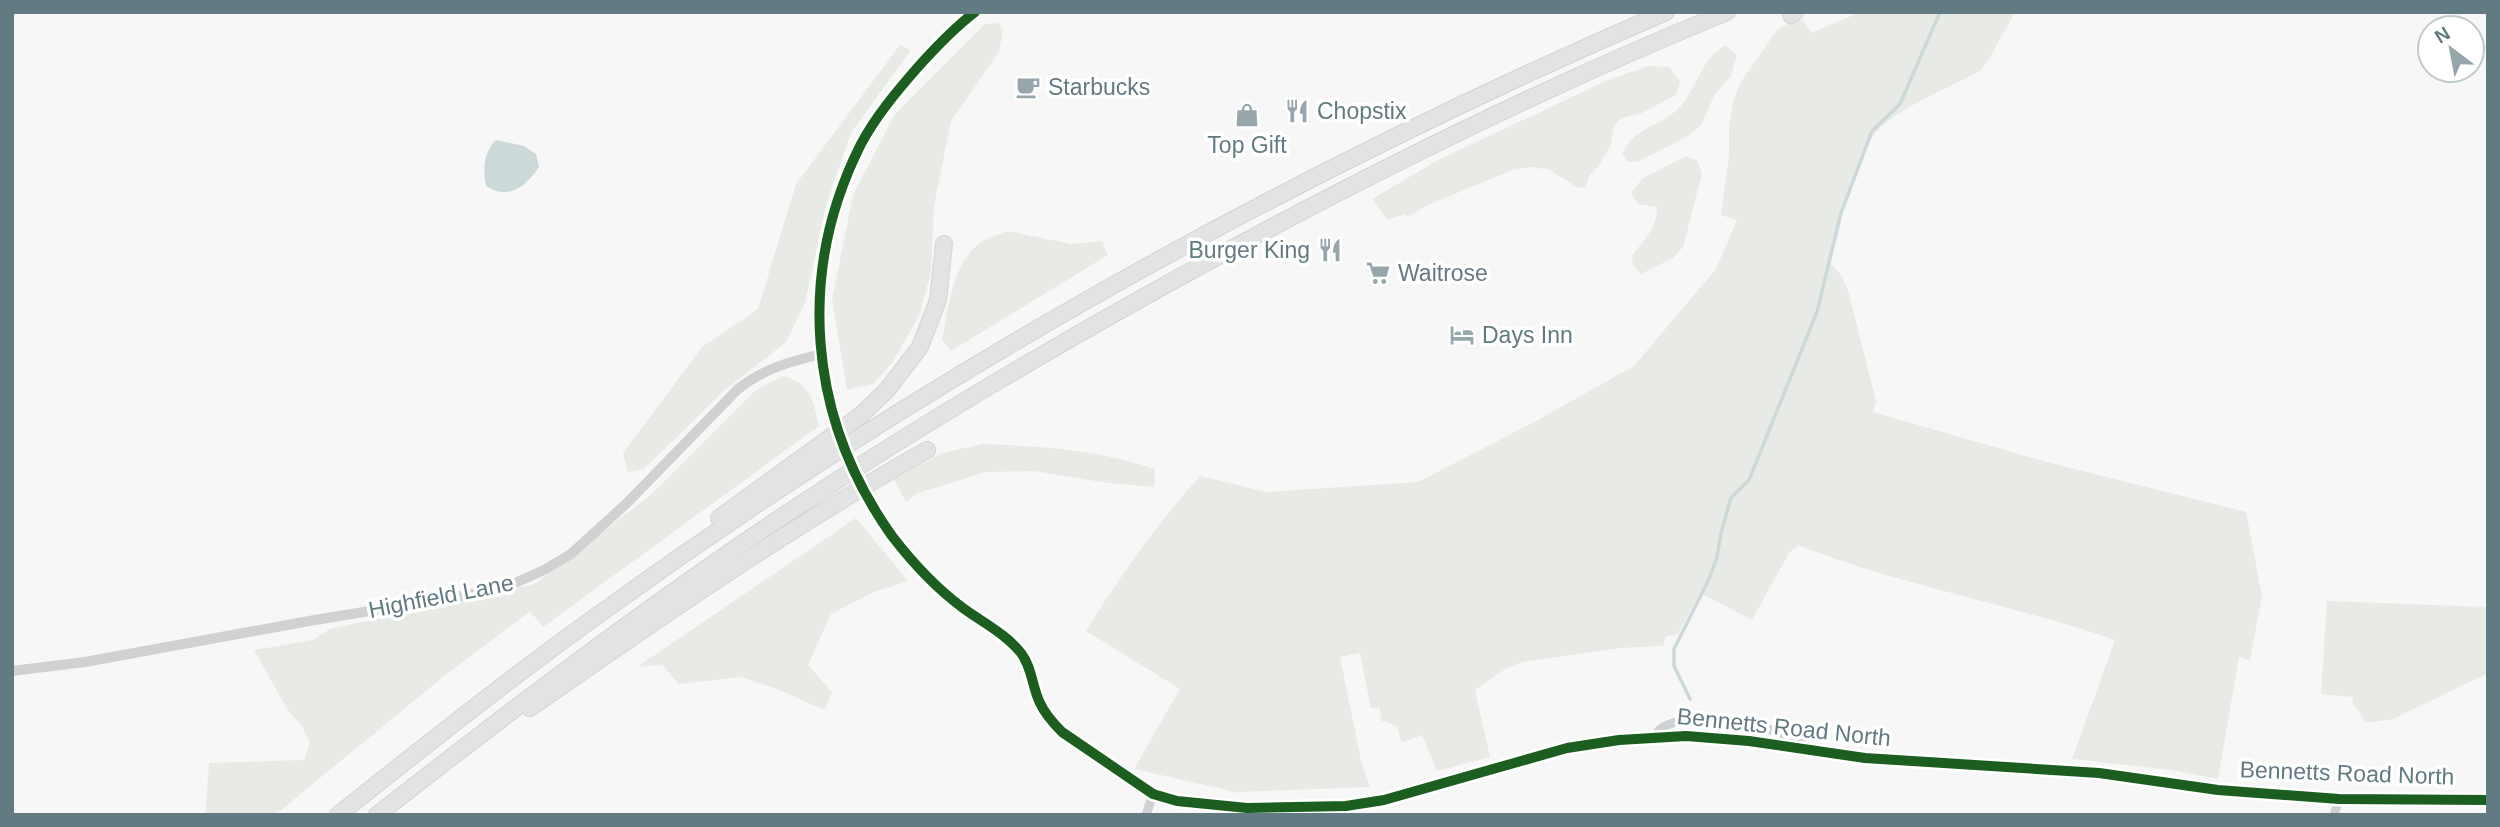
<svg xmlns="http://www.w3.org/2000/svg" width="2500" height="827" viewBox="0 0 2500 827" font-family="Arial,sans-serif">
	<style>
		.green { fill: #e8ebe5 }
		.water { fill: #cdd8d9 }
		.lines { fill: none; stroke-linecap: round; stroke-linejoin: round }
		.stream { stroke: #cdd8d9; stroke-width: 3.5 }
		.motorway-casing { stroke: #d3d5d5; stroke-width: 18 }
		.minor { stroke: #cfd1d2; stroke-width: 9 }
		.tertiary { stroke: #cfd1d2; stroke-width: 10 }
		.motorway { stroke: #e2e3e3; stroke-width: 16 }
		.tertiary-bridge { stroke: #cfd1d2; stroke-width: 10 }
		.cycleway-casing { stroke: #fff; stroke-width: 15 }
		.cycleway { stroke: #1b5e20; stroke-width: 10 }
		.labels { text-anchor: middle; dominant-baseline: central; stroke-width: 7; stroke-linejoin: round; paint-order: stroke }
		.poi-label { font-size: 23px; fill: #627a82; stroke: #fff; text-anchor: start }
		.street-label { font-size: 23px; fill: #627a82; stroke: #fff }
	</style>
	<rect width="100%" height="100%" fill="#f7f7f7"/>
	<!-- green -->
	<path class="green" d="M1861 12H2015L1988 61 1980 71C1950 87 1906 105 1881 127 1857 148 1837 230 1830 262L1843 278 1849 294 1876 401 1873 412 2051 463 2246 512 2262 596 2250 660 2239 657 2218 779 2172 770 2072 759 2115 640C2011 604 1901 586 1798 545L1789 553 1752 620 1700 593 1678 634 1666 636 1663 646 1620 648 1522 662 1504 670 1475 690 1490 757 1437 771 1422 735 1402 743 1397 727 1386 721 1382 722 1379 707 1371 709 1360 653 1340 657 1361 760 1370 787 1236 792 1134 769 1180 689 1086 631C1120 576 1157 524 1200 476L1267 492 1418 482 1534 422 1634 366 1716 269 1737 220 1721 215 1729 157V126L1733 103 1740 83 1777 30 1792 21 1803 20 1811 33Z
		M999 23 1003 31 999 52 951 121 934 206 931 272 919 316 892 363 873 384 847 390 832 300 853 195 895 114 985 24Z
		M900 45 911 50 851 133 826 205 805 303 786 342 725 390 644 469 628 472 623 453 702 347 758 309 796 184Z
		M1725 45 1737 55 1731 76 1715 94 1701 125 1688 136 1637 162H1628L1622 153C1626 147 1630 140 1635 136 1649 125 1669 120 1681 106 1698 85 1700 61 1725 45Z
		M1648 66 1670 67 1680 82 1676 95 1640 114 1621 118 1614 126 1610 147 1599 165 1589 176 1586 187 1578 188 1550 170 1532 167 1512 170 1426 206 1408 217 1404 214 1388 220 1372 199 1438 160 1608 80Z
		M1686 156 1697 160 1702 174 1683 247 1673 258 1641 274 1633 265 1632 256C1644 239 1657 229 1657 207L1638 204 1631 193 1642 179Z
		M1007 231 1071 244 1102 241 1108 255 951 351 942 340C949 307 952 263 981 242 988 237 999 235 1007 231Z
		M783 376C811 384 813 400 819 426L543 627 530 611 443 677 275 815H205L209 763 304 760 310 743 300 723 289 712 254 650 313 640 330 629 535 584 653 493 756 390Z
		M983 444C1041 446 1100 450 1155 469L1154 487 1108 483 1034 471 986 472 918 493 906 502 894 479 942 453Z
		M856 518 908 581 874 592 831 614 808 665 832 692 824 710 780 690 741 677 679 684 662 665 637 667Z
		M2327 601 2488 607V673L2393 719 2366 723 2353 704V697L2321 694Z"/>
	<!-- water -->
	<path class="water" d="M496 140 524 146 536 154 539 167C526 186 509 201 486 186 483 168 483 154 496 140Z"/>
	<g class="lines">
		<!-- stream -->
		<path class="stream" d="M1690 699 1674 666V649L1709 579 1717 557 1721 533 1731 498 1749 480 1817 312 1841 213 1872 131 1900 104 1940 12"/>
		<!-- motorway casing -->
		<g class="motorway-casing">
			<path id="motorway" d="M1791 15 1795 12
				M719 518 861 415 887 390 920 347 938 300 944 244
				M530 708C659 618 789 528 927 450
				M338 815C426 745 514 675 605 610 934 372 1293 173 1666 12
				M377 815C500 719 623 625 752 537 903 434 1060 342 1220 255 1385 166 1553 83 1727 12"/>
		</g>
		<!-- minor -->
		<path class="minor" d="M1655 737C1659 727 1667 725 1676 722 1719 711 1759 725 1800 740L1805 750
			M1146 815 1153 794
			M2334 815 2339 799"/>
		<!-- tertiary -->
		<path class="tertiary" d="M831 407C798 282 833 163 918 67 936 47 954 28 975 12
			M867 498C894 537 921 572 957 603 978 620 1004 632 1021 653 1032 667 1032 686 1039 702 1045 714 1053 723 1062 732L1153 794 1177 801 1247 808 1346 806 1384 800 1567 748 1619 740 1686 736 1749 741 1865 758 2099 773 2218 790 2339 799 2488 800
			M12 671 85 662 309 621 467 595 515 583 544 570 571 554 627 503 738 389C765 368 789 362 821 354"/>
		<!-- motorway -->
		<use href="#motorway" class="motorway"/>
		<!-- tertiary-bridge -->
		<path class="tertiary-bridge" d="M831 407 857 478 867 498"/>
		<!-- cycleway casing -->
		<g class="cycleway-casing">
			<path id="cycleway" d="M975 12C954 28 936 47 918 67 897 91 876 116 861 144 796 273 808 418 892 536 912 562 936 588 963 608 982 622 1006 634 1021 653 1032 667 1032 687 1040 703 1045 714 1053 723 1062 732L1153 794 1177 801 1247 808 1346 806 1384 800 1567 748 1619 740 1686 736 1749 741 1865 758 2099 773 2218 790 2339 799 2488 800"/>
		</g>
		<!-- cycleway -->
		<use href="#cycleway" class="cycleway"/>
	</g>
	<!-- icons -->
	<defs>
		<g id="cafe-bare" transform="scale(1.89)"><path d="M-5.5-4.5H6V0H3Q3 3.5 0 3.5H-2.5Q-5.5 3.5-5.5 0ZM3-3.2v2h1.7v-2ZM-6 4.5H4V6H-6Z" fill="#96a6ab" stroke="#fff" stroke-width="2.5" paint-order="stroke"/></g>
		<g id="restaurant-bare" transform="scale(1.89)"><path d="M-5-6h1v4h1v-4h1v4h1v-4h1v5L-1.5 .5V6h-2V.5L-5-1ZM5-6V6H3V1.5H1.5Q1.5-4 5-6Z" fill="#96a6ab" stroke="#fff" stroke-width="2.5" paint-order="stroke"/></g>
		<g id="shop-bare" transform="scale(1.89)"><path d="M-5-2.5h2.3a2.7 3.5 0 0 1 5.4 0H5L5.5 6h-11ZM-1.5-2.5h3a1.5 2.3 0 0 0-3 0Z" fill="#96a6ab" stroke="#fff" stroke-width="2.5" paint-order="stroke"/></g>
		<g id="supermarket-bare" transform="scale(1.89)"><path d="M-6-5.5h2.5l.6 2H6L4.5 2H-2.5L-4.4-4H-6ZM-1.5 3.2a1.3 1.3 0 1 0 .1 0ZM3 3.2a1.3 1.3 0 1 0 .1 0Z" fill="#96a6ab" stroke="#fff" stroke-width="2.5" paint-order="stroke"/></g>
		<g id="hotel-bare" transform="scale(1.89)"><path d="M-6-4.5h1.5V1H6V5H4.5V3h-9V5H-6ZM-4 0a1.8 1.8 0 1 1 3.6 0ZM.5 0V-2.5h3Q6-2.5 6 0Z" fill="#96a6ab" stroke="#fff" stroke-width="2.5" paint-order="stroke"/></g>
	</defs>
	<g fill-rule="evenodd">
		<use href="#cafe-bare" x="1028" y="87"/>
		<use href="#restaurant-bare" x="1297" y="111"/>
		<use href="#shop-bare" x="1247" y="115"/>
		<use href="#restaurant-bare" x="1330" y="250"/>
		<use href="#supermarket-bare" x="1378" y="273"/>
		<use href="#hotel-bare" x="1462" y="335"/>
	</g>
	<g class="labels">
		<!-- poi labels -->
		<g class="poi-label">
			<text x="1048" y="87">Starbucks</text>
			<text x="1317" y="111">Chopstix</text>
			<text x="1247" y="145" text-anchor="middle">Top Gift</text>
			<text x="1310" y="250" text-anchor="end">Burger King</text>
			<text x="1398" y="273">Waitrose</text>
			<text x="1482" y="335">Days Inn</text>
		</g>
		<!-- street labels -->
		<g class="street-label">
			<text transform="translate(441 596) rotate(-11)">Highfield Lane</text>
			<text transform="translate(1784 727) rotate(6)">Bennetts Road North</text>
			<text transform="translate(2347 773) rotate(2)">Bennetts Road North</text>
		</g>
	</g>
	<!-- border -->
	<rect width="2500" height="827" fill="none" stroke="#627a82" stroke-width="28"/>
	<!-- north arrow -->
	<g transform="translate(2451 49) rotate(328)"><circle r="33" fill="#ffffff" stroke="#c0cacd" stroke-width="2"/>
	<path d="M0-5L12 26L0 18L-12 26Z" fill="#96a6ab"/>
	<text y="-10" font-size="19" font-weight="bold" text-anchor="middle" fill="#627a82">N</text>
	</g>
</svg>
